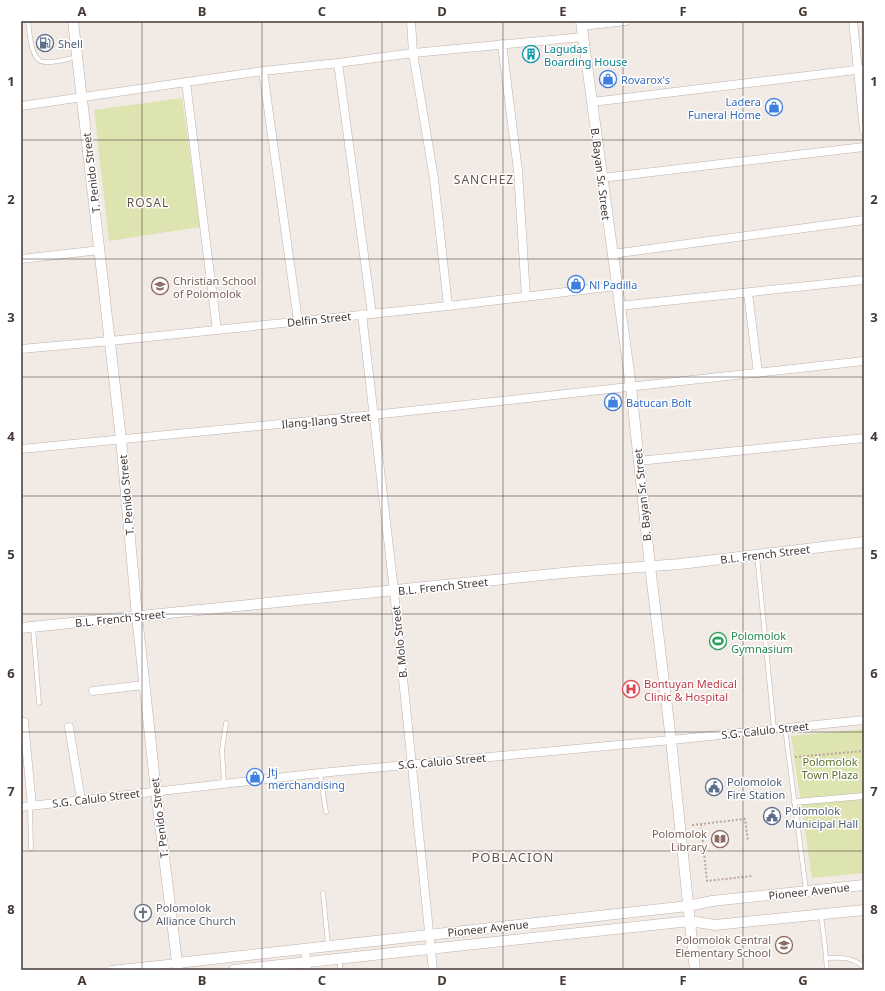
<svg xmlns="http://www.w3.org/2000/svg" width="885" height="991" viewBox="0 0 885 991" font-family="'Noto Sans',sans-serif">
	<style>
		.green { fill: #dde4af }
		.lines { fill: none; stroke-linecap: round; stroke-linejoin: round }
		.service-casing { stroke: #bfb2ab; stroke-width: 5 }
		.pedestrian-casing { stroke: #bfb2ab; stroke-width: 7 }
		.minor-casing { stroke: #bfb2ab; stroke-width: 9 }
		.tertiary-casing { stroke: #bfb2ab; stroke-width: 11 }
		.path { stroke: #bda69a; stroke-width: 2; stroke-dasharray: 2 2; stroke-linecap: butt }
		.service { stroke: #fff; stroke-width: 4 }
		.pedestrian { stroke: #fff; stroke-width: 6 }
		.minor { stroke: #fff; stroke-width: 8 }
		.tertiary { stroke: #fff; stroke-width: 10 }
		.grid { fill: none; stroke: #433935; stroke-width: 1; stroke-opacity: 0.55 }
		.labels { text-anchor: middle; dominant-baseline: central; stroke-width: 3; stroke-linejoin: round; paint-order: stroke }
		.service-label { font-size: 11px; fill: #4e5e75; stroke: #fff; text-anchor: start }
		.culture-label { font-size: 11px; fill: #0d838f; stroke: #fff; text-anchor: start }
		.shop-label { font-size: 11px; fill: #366cbe; stroke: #fff; text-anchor: start }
		.street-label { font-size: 11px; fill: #433935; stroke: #fff }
		.education-label { font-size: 11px; fill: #785e54; stroke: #fff; text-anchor: end }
		.leisure-label { font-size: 11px; fill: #27864d; stroke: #fff; text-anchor: start }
		.health-label { font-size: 11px; fill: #be3a42; stroke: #fff; text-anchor: start }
		.park-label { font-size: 11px; fill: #5c722c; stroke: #fff }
		.worship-label { font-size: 11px; fill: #5b616d; stroke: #fff; text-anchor: start }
		.neighbourhood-label { font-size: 12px; letter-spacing: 1px; fill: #66544d; stroke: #fff }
		.quarter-label { font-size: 13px; letter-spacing: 1px; fill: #66544d; stroke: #fff }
		.neatline { fill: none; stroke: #433935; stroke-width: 1.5 }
		.grid-label { font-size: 13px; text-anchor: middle; font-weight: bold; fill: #433935 }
	</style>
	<rect width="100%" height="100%" fill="#f1eae5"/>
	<!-- green -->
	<path class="green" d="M182 98 200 227 109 241 94 110Z
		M864 729V873L812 878 791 736Z"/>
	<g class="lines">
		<!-- service casing -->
		<g class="service-casing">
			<path id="service" d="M28 21C30 32 30 62 45 62 55 63 67 59 77 57
				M757 555 774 729
				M33 627 39 703
				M785 728 806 890
				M320 773 326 812
				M224 784 222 750 226 723
				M30 806 31 848
				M323 893 328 945
				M821 915 825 947 827 970
				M826 958C841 957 852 957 864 967
				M340 970V959"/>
		</g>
		<!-- pedestrian casing -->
		<g class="pedestrian-casing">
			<path id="pedestrian" d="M795 802 864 796"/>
		</g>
		<!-- minor casing -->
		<g class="minor-casing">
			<path id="minor" d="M411 21 413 53 434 179 448 306
				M853 21 864 130
				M582 26 626 21
				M502 44 518 171 526 297
				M338 63 372 314
				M263 71 298 321
				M186 82 217 330
				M592 102 864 69
				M21 106 263 71 338 63 413 53 583 37
				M602 178 864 147
				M612 254 864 220
				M21 259 100 250
				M748 293 758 373
				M619 306 864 280
				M362 314 394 591 433 970
				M21 349 110 341 448 306 616 286
				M21 449 373 415 864 361
				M638 461 864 438
				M93 691 144 685
				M24 722 32 806
				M69 727 81 800
				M21 807 320 773 671 740 864 720
				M305 948 307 970
				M111 970 177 963"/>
		</g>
		<!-- tertiary casing -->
		<g class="tertiary-casing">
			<path id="tertiary" d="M73 21 121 439 137 616 156 791 178 970
				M581 21 631 387 650 566 671 740 695 970
				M21 628 573 572 680 564 864 542
				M177 963 688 906 712 901 864 885
				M234 970 690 921 715 925 864 910"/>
		</g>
		<!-- path -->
		<path class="path" d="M795 757 864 751
			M701 824 707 881 752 876
			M692 825 745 819 748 841"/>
		<!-- service -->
		<use href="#service" class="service"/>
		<!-- pedestrian -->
		<use href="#pedestrian" class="pedestrian"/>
		<!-- minor -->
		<use href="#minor" class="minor"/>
		<!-- tertiary -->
		<use href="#tertiary" class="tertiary"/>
	</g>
	<!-- grid -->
	<path class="grid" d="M142 21V970M262 21V970M382 21V970M503 21V970M623 21V970M743 21V970M21 140H864M21 259H864M21 377H864M21 496H864M21 614H864M21 732H864M21 851H864"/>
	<!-- icons -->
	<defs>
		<g id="fuel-ring" transform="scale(0.9)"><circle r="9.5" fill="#fff" stroke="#5c6f8a" stroke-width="1.5"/><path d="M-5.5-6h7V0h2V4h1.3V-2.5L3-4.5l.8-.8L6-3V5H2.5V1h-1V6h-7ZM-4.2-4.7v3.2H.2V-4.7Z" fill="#5c6f8a"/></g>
		<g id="building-ring" transform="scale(0.9)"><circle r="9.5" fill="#fff" stroke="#0f9aa8" stroke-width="1.5"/><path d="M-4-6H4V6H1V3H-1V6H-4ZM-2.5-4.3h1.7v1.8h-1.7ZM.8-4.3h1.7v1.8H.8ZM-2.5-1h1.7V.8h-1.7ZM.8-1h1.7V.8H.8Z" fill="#0f9aa8"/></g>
		<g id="shop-ring" transform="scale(0.9)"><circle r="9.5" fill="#fff" stroke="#3f7fe0" stroke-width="1.5"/><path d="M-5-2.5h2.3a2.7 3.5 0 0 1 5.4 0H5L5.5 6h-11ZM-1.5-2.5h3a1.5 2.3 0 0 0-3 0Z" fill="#3f7fe0"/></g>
		<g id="school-ring" transform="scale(0.9)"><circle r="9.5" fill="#fff" stroke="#8d6e63" stroke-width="1.5"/><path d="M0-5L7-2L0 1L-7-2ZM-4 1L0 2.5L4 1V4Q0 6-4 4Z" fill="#8d6e63"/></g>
		<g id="stadium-ring" transform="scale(0.9)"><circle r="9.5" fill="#fff" stroke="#2e9e5b" stroke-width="1.5"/><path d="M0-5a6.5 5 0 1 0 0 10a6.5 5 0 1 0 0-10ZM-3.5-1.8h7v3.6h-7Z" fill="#2e9e5b"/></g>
		<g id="hospital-ring" transform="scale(0.9)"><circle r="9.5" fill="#fff" stroke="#e0444e" stroke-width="1.5"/><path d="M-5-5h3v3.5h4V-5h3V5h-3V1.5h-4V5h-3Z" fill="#e0444e"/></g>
		<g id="civic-ring" transform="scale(0.9)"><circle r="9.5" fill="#fff" stroke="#5c6f8a" stroke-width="1.5"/><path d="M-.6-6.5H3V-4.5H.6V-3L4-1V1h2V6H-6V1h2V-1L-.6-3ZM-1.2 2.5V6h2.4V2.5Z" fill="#5c6f8a"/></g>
		<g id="library-ring" transform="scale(0.9)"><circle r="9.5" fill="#fff" stroke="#8d6e63" stroke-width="1.5"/><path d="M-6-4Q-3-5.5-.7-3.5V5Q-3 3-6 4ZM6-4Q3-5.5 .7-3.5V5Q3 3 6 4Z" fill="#8d6e63"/></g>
		<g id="church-ring" transform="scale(0.9)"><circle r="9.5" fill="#fff" stroke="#6b7280" stroke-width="1.5"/><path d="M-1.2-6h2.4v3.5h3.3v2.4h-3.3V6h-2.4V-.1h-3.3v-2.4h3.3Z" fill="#6b7280"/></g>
	</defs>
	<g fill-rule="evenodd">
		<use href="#fuel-ring" x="45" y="43"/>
		<use href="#building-ring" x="531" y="54"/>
		<use href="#shop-ring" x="608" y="79"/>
		<use href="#shop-ring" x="774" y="107"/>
		<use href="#shop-ring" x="576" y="284"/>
		<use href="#school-ring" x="160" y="286"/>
		<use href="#shop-ring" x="613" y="402"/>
		<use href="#stadium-ring" x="718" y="641"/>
		<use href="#hospital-ring" x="631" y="689"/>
		<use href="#shop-ring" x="255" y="777"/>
		<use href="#civic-ring" x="714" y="787"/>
		<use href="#civic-ring" x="772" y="816"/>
		<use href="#library-ring" x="720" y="839"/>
		<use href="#church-ring" x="143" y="913"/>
		<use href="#school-ring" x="784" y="945"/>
	</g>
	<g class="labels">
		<!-- service labels -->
		<g class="service-label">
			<text x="58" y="43">Shell</text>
			<text x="727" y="781">Polomolok<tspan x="727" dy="13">Fire Station</tspan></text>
			<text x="785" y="810">Polomolok<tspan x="785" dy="13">Municipal Hall</tspan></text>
		</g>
		<!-- culture labels -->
		<g class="culture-label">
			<text x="544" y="48">Lagudas<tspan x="544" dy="13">Boarding House</tspan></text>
		</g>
		<!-- shop labels -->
		<g class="shop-label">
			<text x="621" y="79">Rovarox's</text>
			<text x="761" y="101" text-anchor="end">Ladera<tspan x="761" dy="13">Funeral Home</tspan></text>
			<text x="589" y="284">Nl Padilla</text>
			<text x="626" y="402">Batucan Bolt</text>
			<text x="268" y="771">Jtj<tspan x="268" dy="13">merchandising</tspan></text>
		</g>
		<!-- street labels -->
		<g class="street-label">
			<text transform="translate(91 173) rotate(-97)">T. Penido Street</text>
			<text transform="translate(601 174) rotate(83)">B. Bayan Sr. Street</text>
			<text transform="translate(319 319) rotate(-6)">Delfin Street</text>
			<text transform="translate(326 420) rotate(-5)">Ilang-Ilang Street</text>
			<text transform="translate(126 495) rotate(-95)">T. Penido Street</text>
			<text transform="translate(642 495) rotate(-96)">B. Bayan Sr. Street</text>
			<text transform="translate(765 554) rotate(-7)">B.L. French Street</text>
			<text transform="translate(443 586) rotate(-6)">B.L. French Street</text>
			<text transform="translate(120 618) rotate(-6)">B.L. French Street</text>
			<text transform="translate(399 642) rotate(-96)">B. Molo Street</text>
			<text transform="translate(765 730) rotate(-6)">S.G. Calulo Street</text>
			<text transform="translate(442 761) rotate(-5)">S.G. Calulo Street</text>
			<text transform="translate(96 798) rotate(-7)">S.G. Calulo Street</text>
			<text transform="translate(159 818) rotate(-97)">T. Penido Street</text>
			<text transform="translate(809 891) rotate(-6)">Pioneer Avenue</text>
			<text transform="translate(488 928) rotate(-6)">Pioneer Avenue</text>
		</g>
		<!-- education labels -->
		<g class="education-label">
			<text x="173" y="280" text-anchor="start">Christian School<tspan x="173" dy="13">of Polomolok</tspan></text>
			<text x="707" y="833">Polomolok<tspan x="707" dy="13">Library</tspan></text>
			<text x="771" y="939">Polomolok Central<tspan x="771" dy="13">Elementary School</tspan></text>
		</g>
		<!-- leisure labels -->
		<g class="leisure-label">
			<text x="731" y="635">Polomolok<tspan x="731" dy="13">Gymnasium</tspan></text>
		</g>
		<!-- health labels -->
		<g class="health-label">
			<text x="644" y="683">Bontuyan Medical<tspan x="644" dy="13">Clinic &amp; Hospital</tspan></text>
		</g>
		<!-- park labels -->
		<g class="park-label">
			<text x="830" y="761">Polomolok<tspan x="830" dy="13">Town Plaza</tspan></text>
		</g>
		<!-- worship labels -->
		<g class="worship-label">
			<text x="156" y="907">Polomolok<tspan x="156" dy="13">Alliance Church</tspan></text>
		</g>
		<!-- neighbourhood labels -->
		<g class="neighbourhood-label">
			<text x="484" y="179">SANCHEZ</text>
			<text x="148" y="202">ROSAL</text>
		</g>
		<!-- quarter labels -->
		<g class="quarter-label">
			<text x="513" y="857">POBLACION</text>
		</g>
	</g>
	<!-- border -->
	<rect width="885" height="991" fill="none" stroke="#ffffff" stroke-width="44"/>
	<rect x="22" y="22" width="841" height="947" class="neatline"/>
	<g class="grid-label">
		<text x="82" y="16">A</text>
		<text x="202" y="16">B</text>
		<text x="322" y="16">C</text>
		<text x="442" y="16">D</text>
		<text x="563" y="16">E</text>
		<text x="683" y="16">F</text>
		<text x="803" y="16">G</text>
		<text x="11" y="86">1</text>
		<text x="874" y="86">1</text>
		<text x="11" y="204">2</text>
		<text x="874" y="204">2</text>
		<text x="11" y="322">3</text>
		<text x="874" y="322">3</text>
		<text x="11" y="441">4</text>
		<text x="874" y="441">4</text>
		<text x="11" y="559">5</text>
		<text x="874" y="559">5</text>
		<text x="11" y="678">6</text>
		<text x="874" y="678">6</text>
		<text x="11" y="796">7</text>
		<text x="874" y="796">7</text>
		<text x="11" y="914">8</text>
		<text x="874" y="914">8</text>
		<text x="82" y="985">A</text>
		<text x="202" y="985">B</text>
		<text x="322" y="985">C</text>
		<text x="442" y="985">D</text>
		<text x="563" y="985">E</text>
		<text x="683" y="985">F</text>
		<text x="803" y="985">G</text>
	</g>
</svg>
